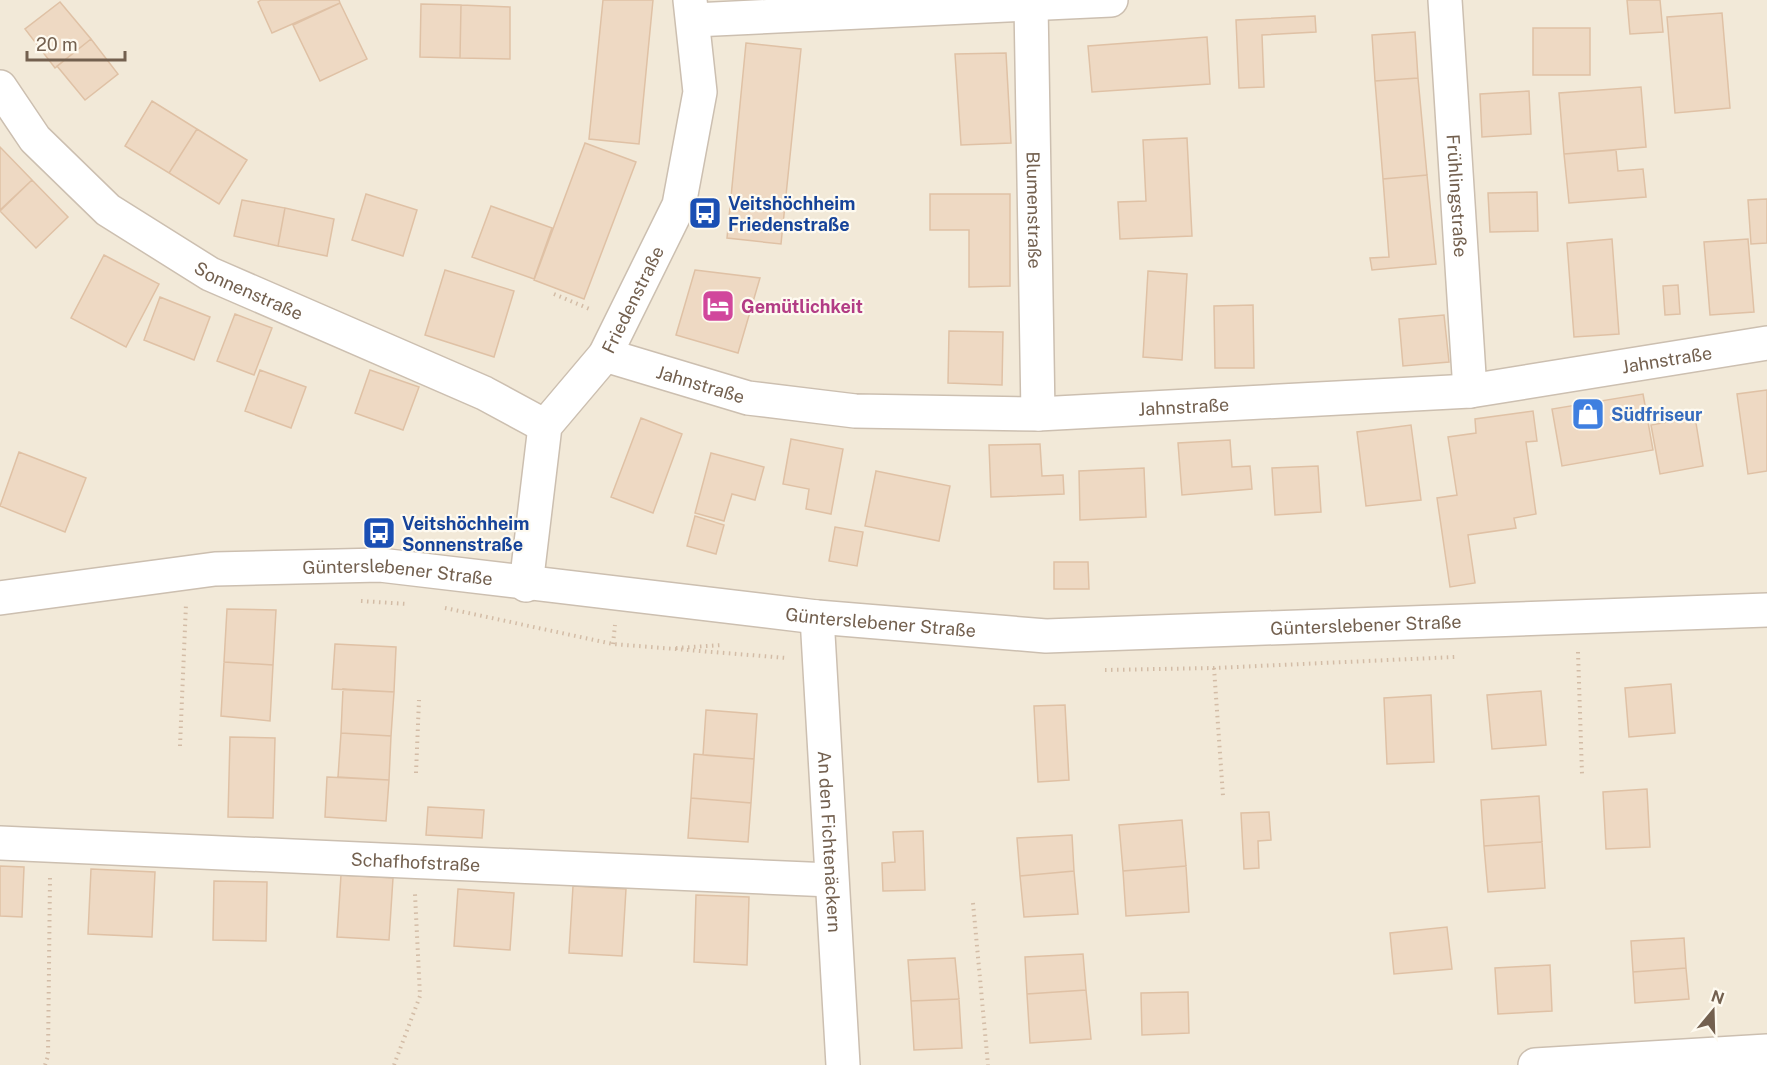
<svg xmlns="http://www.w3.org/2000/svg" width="1767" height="1065" viewBox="0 0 1767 1065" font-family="'Public Sans',sans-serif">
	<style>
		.residential { fill: #f2e9d8 }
		.building { fill: #eed9c3; stroke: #dfc1a5; stroke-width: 1.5 }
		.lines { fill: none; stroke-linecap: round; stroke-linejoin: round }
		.minor-casing { stroke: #ccbfb0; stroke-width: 36 }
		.path { stroke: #d3bca6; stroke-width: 4; stroke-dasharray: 1.5 4.5; stroke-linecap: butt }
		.minor { stroke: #fff; stroke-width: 33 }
		.labels { text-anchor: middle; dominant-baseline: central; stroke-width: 4.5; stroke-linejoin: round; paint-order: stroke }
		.street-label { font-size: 18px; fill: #73604f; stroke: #fefaf0 }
		.transit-label { font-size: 18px; font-weight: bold; fill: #164399; stroke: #fefaf0; text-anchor: start }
		.hotel-label { font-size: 18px; font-weight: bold; fill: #b23c85; stroke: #fefaf0; text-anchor: start }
		.shop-label { font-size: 18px; font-weight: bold; fill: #366cbe; stroke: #fefaf0; text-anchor: start }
	</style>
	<rect width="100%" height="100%" fill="#fbf6e9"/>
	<!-- residential -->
	<path class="residential" d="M0 0H1767V1065H0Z"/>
	<!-- building -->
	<path class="building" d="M261 0H339L340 3 272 33 258 2Z
		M603 0H653L639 144 589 139Z
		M1627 0H1660L1663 32 1630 34Z
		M60 2 91 39 55 68 25 29Z
		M340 3 367 59 320 81 293 25Z
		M421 4 461 5 460 58 420 57Z
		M461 5 510 7V59L460 58Z
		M1722 13 1730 108 1675 113 1667 17Z
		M1315 16 1316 32 1262 35 1264 87 1239 88 1236 20Z
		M1533 28H1590V75H1533Z
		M1415 32 1418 78 1375 81 1372 35Z
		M1207 37 1210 84 1092 92 1088 46Z
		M91 39 118 74 85 100 57 66Z
		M746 43 801 49 781 244 727 238Z
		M1006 53 1011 143 961 145 955 54Z
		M1418 78 1427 175 1383 179 1375 81Z
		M1641 87 1646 147 1564 154 1559 93Z
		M1529 91 1531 134 1482 137 1480 94Z
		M152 101 197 129 169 173 125 146Z
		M197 129 247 160 219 204 169 173Z
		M1187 138 1192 236 1120 239 1118 202 1146 201 1143 140Z
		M585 143 636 162 584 299 534 280Z
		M0 147 32 180 0 210Z
		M1616 150 1618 171 1643 169 1646 197 1569 203 1564 154Z
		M1427 175 1436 264 1372 270 1370 258 1389 257 1383 179Z
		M32 180 68 217 36 248 0 211Z
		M1537 192 1538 231 1490 232 1488 193Z
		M366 194 417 210 403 256 352 240Z
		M930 194H1010V286L969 287V230H930Z
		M1767 199V243L1751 244 1748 200Z
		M242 200 285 208 278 246 234 236Z
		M491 206 552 228 534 279 472 257Z
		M285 208 334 219 327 256 278 246Z
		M1612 239 1619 334 1574 337 1567 243Z
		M1748 239 1754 312 1710 315 1704 242Z
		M104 255 159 284 126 347 71 318Z
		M445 270 514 291 494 357 425 335Z
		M695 270 760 278 738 353 676 335Z
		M1148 271 1187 274 1182 360 1143 357Z
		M1678 285 1680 314 1665 315 1663 286Z
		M160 297 210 317 194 360 144 340Z
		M1253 305 1254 368H1215L1214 306Z
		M235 314 272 328 254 375 217 361Z
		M1444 315 1449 362 1403 366 1399 319Z
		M949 331 1003 332 1002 385 948 383Z
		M260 370 306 387 291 428 245 411Z
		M370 370 419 387 403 430 355 413Z
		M1767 390V471L1748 474 1737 394Z
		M1643 394 1653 450 1562 466 1552 409Z
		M1533 411 1537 441 1526 442 1536 514 1514 518 1516 528 1468 535 1475 583 1450 587 1437 498 1457 495 1448 437 1476 433 1475 419Z
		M1695 417 1703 466 1660 474 1651 425Z
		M641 418 682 434 653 513 611 497Z
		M1411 425 1421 500 1366 506 1357 432Z
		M791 439 843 449 831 514 806 509 809 489 783 484Z
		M1230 440 1232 467 1250 466 1252 489 1182 495 1178 443Z
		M1040 444 1042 476 1063 475 1064 494 991 497 989 445Z
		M19 452 86 478 65 532 0 506Z
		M711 453 764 467 755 500 732 494 724 521 695 513Z
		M1318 466 1321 512 1275 515 1272 468Z
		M1144 468 1146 517 1080 520 1079 471Z
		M876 471 950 486 939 541 865 526Z
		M695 516 724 525 716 554 687 546Z
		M835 527 863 532 857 566 829 561Z
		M1054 562H1088L1089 589H1054Z
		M227 609 276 610 273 665 224 662Z
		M335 644 396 647 394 692 332 689Z
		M224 662 273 665 270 721 221 716Z
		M1671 684 1675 733 1629 737 1625 688Z
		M343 689 394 692 391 736 341 733Z
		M1541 691 1546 745 1492 749 1487 695Z
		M1431 695 1434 762 1387 764 1384 698Z
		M1065 705 1069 780 1038 782 1034 706Z
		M706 710 757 714 754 759 703 755Z
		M341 733 391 736 389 780 338 777Z
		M230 737 275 738 273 818 228 817Z
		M694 754 754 759 751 803 691 798Z
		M327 777 389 780 386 821 325 817Z
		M1647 789 1650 847 1606 849 1603 792Z
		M1539 796 1542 842 1484 846 1481 800Z
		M691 798 751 803 748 842 688 838Z
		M428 807 484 810 482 838 426 835Z
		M1269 812 1271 840 1258 841 1259 868 1244 869 1241 813Z
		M1182 820 1186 866 1123 871 1119 825Z
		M923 831 925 890 883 891 882 863 895 862 893 832Z
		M1072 835 1074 871 1020 876 1017 838Z
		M1542 842 1545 888 1488 892 1484 846Z
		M0 866 24 867 22 917 0 916Z
		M1186 866 1189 912 1126 916 1123 871Z
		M91 869 155 872 152 937 88 934Z
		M1074 871 1078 914 1024 917 1020 876Z
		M341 875 393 878 389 940 337 937Z
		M214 881 267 882 266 941 213 940Z
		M573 886 626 889 622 956 569 953Z
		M458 889 514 893 510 950 454 946Z
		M696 895 749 897 747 965 694 962Z
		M1447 927 1452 969 1394 974 1390 933Z
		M1684 938 1686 968 1633 972 1631 941Z
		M1083 954 1086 990 1027 994 1025 957Z
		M955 958 959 999 911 1001 908 960Z
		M1550 965 1552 1011 1498 1014 1495 968Z
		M1686 968 1689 999 1635 1003 1633 972Z
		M1086 990 1091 1039 1030 1043 1027 994Z
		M1188 992 1189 1033 1142 1035 1141 993Z
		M959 999 962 1048 914 1050 911 1001Z"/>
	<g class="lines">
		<!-- minor casing -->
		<g class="minor-casing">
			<g id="minor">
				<path id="s1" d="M1445 0 1470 391"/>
				<path id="s2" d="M1031 4 1038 414"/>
				<path d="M694 20 1111 0"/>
				<path id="s3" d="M0 87 35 139 108 210 210 274 484 393 545 426"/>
				<path id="s4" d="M605 355 748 398 855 411 1038 414 1470 391 1767 343"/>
				<path id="s5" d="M526 585 545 426 605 355 679 205 700 92 690 0"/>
				<path id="s6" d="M0 598 215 569 380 565 817 617 1046 636 1767 610"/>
				<path id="s7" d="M817 617 843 1065"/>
				<path id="s8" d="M0 843 831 880"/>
				<path d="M1535 1065 1767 1051"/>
			</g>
		</g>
		<!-- path -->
		<path class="path" d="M554 294 592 310
			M361 601 408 604
			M445 608 613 644 787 658
			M613 644 615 625
			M676 648 723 645
			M1578 652 1582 774
			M1214 668 1223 796
			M1105 670 1214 668 1455 657
			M180 746 186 604
			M416 773 419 700
			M973 903 988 1065
			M45 1065 48 1056 50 877
			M394 1065 420 996 415 894"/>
		<!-- minor -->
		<use href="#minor" class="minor"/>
	</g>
	<!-- icons -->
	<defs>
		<g id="bus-square" transform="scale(1.725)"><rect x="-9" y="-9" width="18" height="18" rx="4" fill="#1a4fb4" stroke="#fefaf0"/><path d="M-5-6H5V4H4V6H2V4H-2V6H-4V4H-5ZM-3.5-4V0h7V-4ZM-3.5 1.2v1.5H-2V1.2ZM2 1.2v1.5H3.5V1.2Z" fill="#fff"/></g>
		<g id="hotel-square" transform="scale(1.725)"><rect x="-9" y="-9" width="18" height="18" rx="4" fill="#d1479c" stroke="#fefaf0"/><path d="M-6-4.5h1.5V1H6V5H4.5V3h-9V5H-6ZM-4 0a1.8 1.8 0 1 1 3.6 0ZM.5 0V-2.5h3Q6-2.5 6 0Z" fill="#fff"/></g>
		<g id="shop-square" transform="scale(1.725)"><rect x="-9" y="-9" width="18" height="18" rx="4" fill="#3f7fe0" stroke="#fefaf0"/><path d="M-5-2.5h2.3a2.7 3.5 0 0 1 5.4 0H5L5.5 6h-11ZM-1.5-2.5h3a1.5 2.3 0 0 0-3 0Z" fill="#fff"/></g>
	</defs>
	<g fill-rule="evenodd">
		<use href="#bus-square" x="705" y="213"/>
		<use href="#hotel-square" x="718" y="306"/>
		<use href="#shop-square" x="1588" y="414"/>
		<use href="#bus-square" x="379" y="533"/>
	</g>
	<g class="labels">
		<!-- street labels -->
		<g class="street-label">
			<text stroke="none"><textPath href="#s1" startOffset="196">Frühlingstraße</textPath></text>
			<text stroke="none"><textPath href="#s2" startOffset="206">Blumenstraße</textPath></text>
			<text stroke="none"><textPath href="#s3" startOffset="327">Sonnenstraße</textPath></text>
			<text stroke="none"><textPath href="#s5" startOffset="315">Friedenstraße</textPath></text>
			<text stroke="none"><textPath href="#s4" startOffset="1072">Jahnstraße</textPath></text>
			<text stroke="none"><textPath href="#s4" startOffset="100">Jahnstraße</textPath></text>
			<text stroke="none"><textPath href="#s4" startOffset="586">Jahnstraße</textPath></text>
			<text stroke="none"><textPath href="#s6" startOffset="400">Günterslebener Straße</textPath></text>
			<text stroke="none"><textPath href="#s6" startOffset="886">Günterslebener Straße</textPath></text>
			<text stroke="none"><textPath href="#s6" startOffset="1372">Günterslebener Straße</textPath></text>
			<text stroke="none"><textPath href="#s7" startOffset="225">An den Fichtenäckern</textPath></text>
			<text stroke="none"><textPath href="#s8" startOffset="416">Schafhofstraße</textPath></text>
		</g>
		<!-- transit labels -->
		<g class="transit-label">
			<text x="728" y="203">Veitshöchheim<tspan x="728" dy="21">Friedenstraße</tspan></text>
			<text x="402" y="523">Veitshöchheim<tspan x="402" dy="21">Sonnenstraße</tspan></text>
		</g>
		<!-- hotel labels -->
		<g class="hotel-label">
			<text x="741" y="306">Gemütlichkeit</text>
		</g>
		<!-- shop labels -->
		<g class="shop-label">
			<text x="1611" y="414">Südfriseur</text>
		</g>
	</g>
	<!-- north arrow -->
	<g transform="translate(1713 1011) rotate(19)" stroke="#fefaf0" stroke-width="4.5" paint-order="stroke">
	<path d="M0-4.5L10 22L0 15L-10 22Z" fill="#73604f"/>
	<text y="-9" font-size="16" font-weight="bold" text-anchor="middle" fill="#73604f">N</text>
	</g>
	<!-- scale -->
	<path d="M27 51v9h98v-9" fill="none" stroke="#73604f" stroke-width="3"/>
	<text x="36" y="51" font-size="18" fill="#73604f" stroke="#fefaf0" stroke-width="4.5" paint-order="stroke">20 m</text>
</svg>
